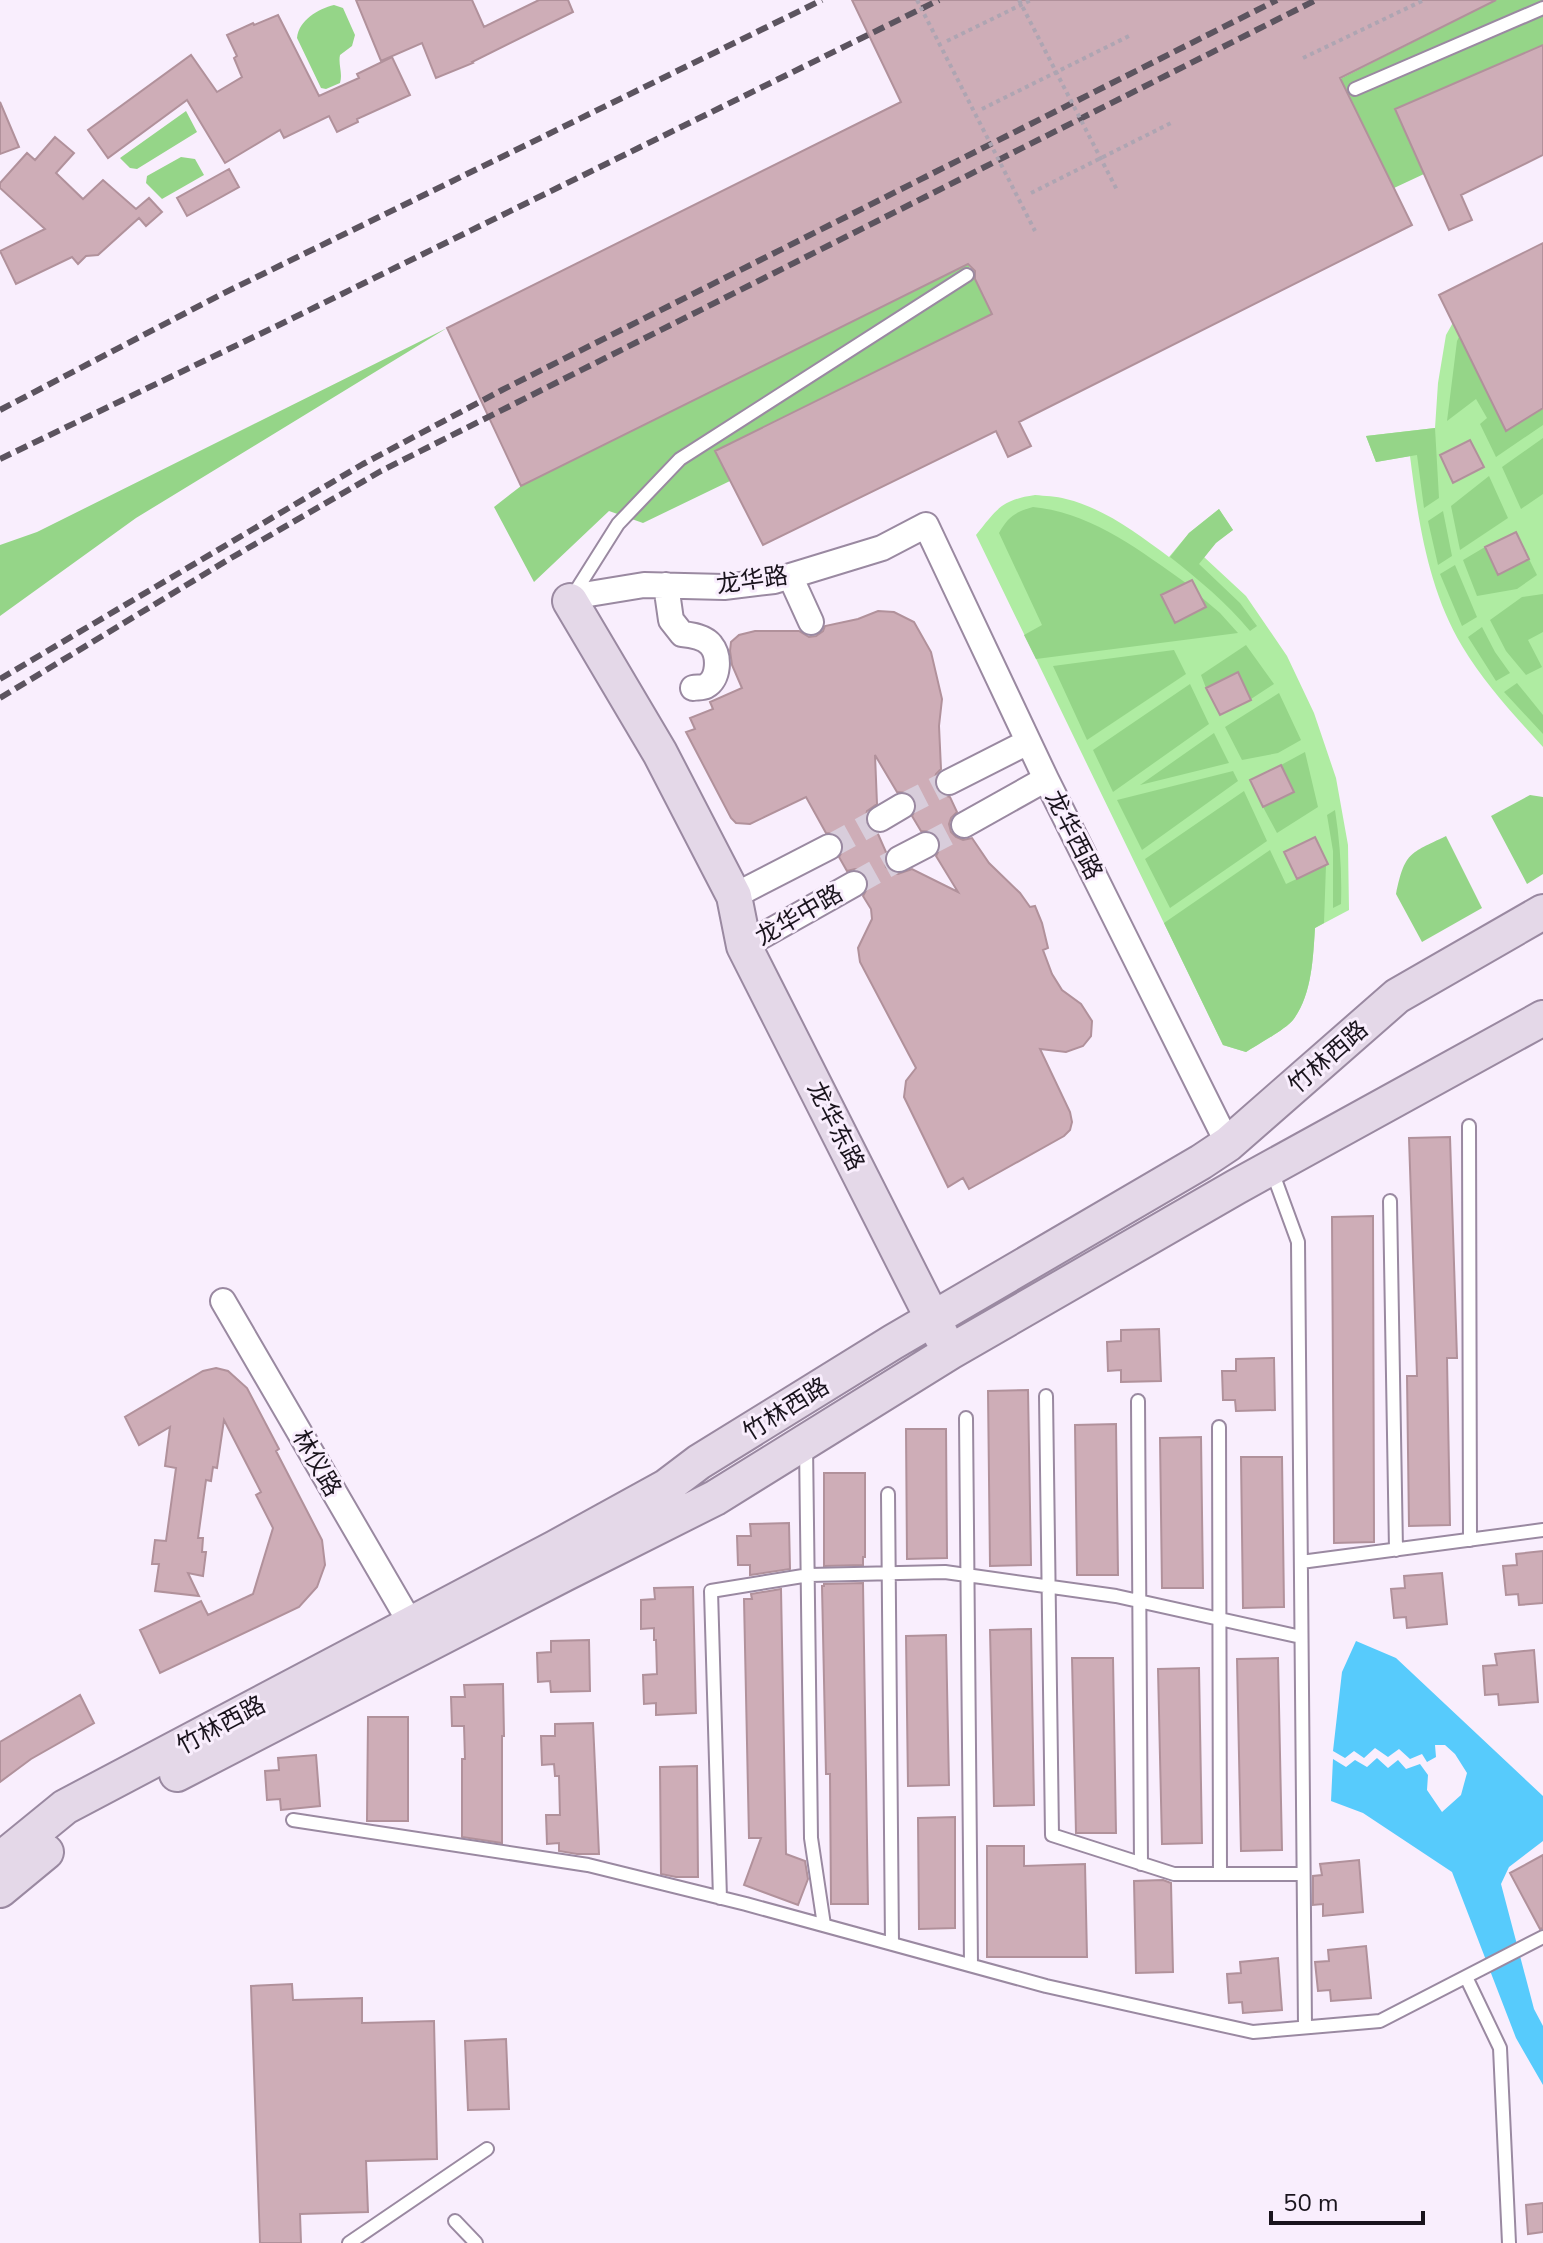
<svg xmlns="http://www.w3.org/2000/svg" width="1543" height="2243" viewBox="0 0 1543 2243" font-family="'Nunito Sans','Noto Sans SC',sans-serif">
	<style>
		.green { fill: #afeca2 }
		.forest { fill: #95d588 }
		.water { fill: #57cbfc }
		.building { fill: #ceadb7; stroke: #b1919b; stroke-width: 2; fill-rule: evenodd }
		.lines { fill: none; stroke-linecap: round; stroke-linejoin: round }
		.street-tunnel { stroke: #d8cddb; stroke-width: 24; stroke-dasharray: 24 12; stroke-linecap: butt }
		.lane-casing { stroke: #9a89a1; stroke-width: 16 }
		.street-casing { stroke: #9a89a1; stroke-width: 28 }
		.secondary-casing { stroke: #9a89a1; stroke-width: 38 }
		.path { stroke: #aea5b2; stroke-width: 4; stroke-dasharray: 4 4; stroke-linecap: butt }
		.lane { stroke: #fff; stroke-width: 12 }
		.street { stroke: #fff; stroke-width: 24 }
		.secondary { stroke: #e4d8e8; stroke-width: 34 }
		.rail { stroke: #5c545f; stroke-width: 6; stroke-dasharray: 12 6; stroke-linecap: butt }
		.path-bridge { stroke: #aea5b2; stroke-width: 4; stroke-dasharray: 4 4; stroke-linecap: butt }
		.labels { text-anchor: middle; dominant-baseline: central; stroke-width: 6; stroke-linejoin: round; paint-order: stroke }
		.street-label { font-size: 24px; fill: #1a141d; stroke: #f9eefd }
	</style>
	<rect width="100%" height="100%" fill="#f9eefd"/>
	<!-- green -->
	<path class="green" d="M1543 277V747C1514 715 1484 683 1462 646 1428 589 1418 520 1410 456L1376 462 1366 436 1435 428 1438 383 1446 335 1469 294Z
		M1035 495C1045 496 1056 496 1066 499 1104 508 1138 534 1169 557L1189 533 1219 509 1233 530 1216 542 1204 557 1246 596 1287 656 1314 713 1336 778 1348 845 1349 910 1315 928C1313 958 1312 995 1293 1020 1286 1029 1257 1045 1246 1052L1223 1045 976 535C997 509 1001 500 1035 495Z"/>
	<!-- forest -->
	<path class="forest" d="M1496 0H1543V45L1395 109 1424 174 1394 188 1340 79Z
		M334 5 343 8 355 35 352 46 340 55C338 65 343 73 340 83L326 89 321 88 297 38C299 20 318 9 334 5Z
		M186 111 197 132 137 169 130 168 120 158Z
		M181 157 195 159 204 175 162 199 146 183 147 176Z
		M968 264 1017 364 971 325 715 451 730 481 643 523 609 511 534 582 494 507 521 486Z
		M1543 288V425L1496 457 1480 424 1487 418 1476 399 1447 421 1457 341 1478 300Z
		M447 328 136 518 0 616V545L37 532Z
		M1435 428 1439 498 1424 508 1417 455 1376 462 1366 436Z
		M1543 438V494L1521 509 1502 467Z
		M1489 476 1508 518 1460 550 1451 506Z
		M1033 507C1092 513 1139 550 1186 583L1175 622 1205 607 1200 596 1220 613 1238 633 1036 659 1024 635 1042 625 999 533C1008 517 1015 512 1033 507Z
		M1219 509 1233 530 1216 543 1199 564 1240 603 1257 626 1250 631C1226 602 1199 580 1170 557L1189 533Z
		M1443 511 1452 556 1438 565 1428 521Z
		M1485 547 1498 574 1529 559 1537 575 1517 589 1477 596 1463 560Z
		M1455 565 1477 617 1462 626 1440 574Z
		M1543 594V632L1528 640 1542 667 1526 675 1506 651 1490 620 1522 597Z
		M1482 627 1495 652 1510 673 1496 681 1468 637Z
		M1246 645 1274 684 1251 699 1238 672 1206 688 1201 675Z
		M1174 650 1186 674 1087 740 1053 666Z
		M1517 683 1543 715V734L1504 692Z
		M1190 684 1209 724 1113 792 1093 750Z
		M1279 693 1301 740 1278 753 1242 760 1225 727Z
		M1214 733 1229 763 1140 785Z
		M1305 752 1318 807 1277 833 1263 807 1294 792 1281 765Z
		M1233 771 1238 781 1142 850 1117 800Z
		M1244 791 1267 841 1170 908 1145 859Z
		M1530 795 1543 797V874L1527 884 1491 816Z
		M1335 810C1340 842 1342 872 1341 904L1333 908V851L1327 815Z
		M1446 836 1482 908 1422 942 1396 894C1405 852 1409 854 1446 836Z
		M1270 850 1286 884 1326 865 1324 923 1315 928C1313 958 1312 995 1293 1020 1286 1029 1257 1045 1246 1052L1223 1045 1164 923Z"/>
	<!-- water -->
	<path class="water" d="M1356 1641 1396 1658 1543 1796V1841L1509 1867 1501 1884 1534 2009 1543 2026V2085L1516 2038 1452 1872 1363 1813 1331 1801 1333 1759 1346 1767 1355 1760 1367 1767 1377 1758 1388 1768 1398 1760 1406 1769 1420 1764 1428 1775 1427 1790 1442 1812 1461 1795 1467 1773 1455 1754 1445 1745H1435L1436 1757 1427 1762 1422 1754 1410 1759 1399 1749 1388 1757 1375 1748 1364 1758 1354 1751 1345 1758 1333 1751 1342 1672Z"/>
	<!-- building -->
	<path class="building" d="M356 0H472L484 27 539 0H568L573 12 472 62 473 63 436 78 422 43 381 61Z
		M852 0H1496L1340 78 1412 225 1019 422 1031 446 1008 457 996 431 763 545 715 451 992 314 975 279V271L968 264 521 486 447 328 901 102Z
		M278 15 319 96 359 78 357 74 392 57 410 95 357 119 358 122 337 132 329 116 284 138 280 130 225 163 187 100 108 158 88 130 191 55 217 92 242 77 234 58 237 56 227 35 253 23 254 25Z
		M1543 45V155L1461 195 1472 220 1449 230 1395 109Z
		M0 102 19 147 0 154Z
		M55 137 74 153 56 173 83 199 103 180 136 209 149 198 162 212 146 226 139 218 98 255 86 256 78 264 72 257 16 284 0 251 45 229 0 188V183L27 153 35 160Z
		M229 169 239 187 187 216 177 198Z
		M1543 243V408L1506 431 1439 295Z
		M1470 440 1484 467 1453 483 1440 455Z
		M1516 532 1529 559 1498 575 1485 547Z
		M1192 580 1206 607 1175 623 1161 595Z
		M878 611 894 612 914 622 931 652 942 699 939 726 941 769 936 774 934 782 935 788 940 794 950 797 957 812 951 818 949 824 951 832 956 837 963 840 972 838 989 863 1020 893 1030 907 1035 906 1042 923 1048 948 1043 950 1052 974 1062 990 1081 1004 1092 1021 1091 1036 1083 1046 1066 1052 1040 1049 1070 1112 1072 1122 1070 1130 1064 1136 969 1189 963 1178 948 1187 904 1097 906 1081 916 1068 860 962 858 948 872 919 871 909 863 896 869 885 867 876 861 871 855 869 847 871 839 857 844 848 842 839 836 834 826 833 806 797 750 824 736 823 731 818 686 732 695 729 690 718 713 709 710 702 742 688 732 665 730 651 731 642 739 635 755 631H799L809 637 816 636 823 631 825 626 858 619ZM875 755 897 792 909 793 914 798 917 807 912 816 921 831 933 832 939 837 941 846 936 856 958 892 912 869 898 874 890 871 886 867 884 859 886 852 878 834 868 827 865 820 867 811 877 804Z
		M1238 672 1251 700 1220 715 1206 688Z
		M1281 765 1294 792 1263 807 1250 780Z
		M1315 837 1328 864 1297 879 1284 852Z
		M1450 1137 1457 1358H1447L1450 1525 1409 1526 1407 1376H1417L1409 1138Z
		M1373 1216 1374 1542 1334 1543 1332 1217Z
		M1159 1329 1161 1381 1121 1382V1370L1108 1371 1107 1342 1121 1341V1330Z
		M1274 1358 1275 1410 1236 1411 1235 1400H1223L1222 1371H1236V1359Z
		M216 1368 228 1371 247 1388 279 1449 276 1451 322 1540 325 1565 317 1587 299 1607 160 1673 140 1630 201 1601 208 1615 253 1594 273 1528 256 1495 261 1492 224 1420 217 1468 213 1467 211 1481 206 1480 198 1538H203L202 1552H206L203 1576 188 1573 199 1596 155 1591 159 1564H152L155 1540 166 1541 176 1468 165 1466 170 1427 139 1445 125 1417 203 1371Z
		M1028 1390 1031 1565 990 1566 988 1391Z
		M1116 1424 1118 1575H1077L1075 1425Z
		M906 1429H946L947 1558 907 1559Z
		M1201 1437 1203 1588H1162L1160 1438Z
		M1241 1457H1282L1284 1607 1243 1608Z
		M824 1473H865V1557H863V1565L824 1566Z
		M789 1523 790 1569 750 1575V1565H738L737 1536H751L750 1524Z
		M1543 1551V1603L1519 1605 1518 1594 1506 1595 1503 1566 1517 1565 1516 1554Z
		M1442 1573 1447 1624 1407 1628 1406 1617 1394 1618 1391 1589 1405 1588 1404 1576Z
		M863 1583 868 1904H831L830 1774H826L822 1586H824V1584Z
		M693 1587 696 1713 656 1715V1703L644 1704 643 1675 657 1674 656 1640H654V1628L641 1629V1600L655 1599 654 1588Z
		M781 1589 786 1854 805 1861 808 1879 798 1905 744 1885 761 1838H749L744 1599H752L751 1594Z
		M1031 1629 1034 1805 994 1806 990 1630Z
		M946 1635 949 1785 908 1786 906 1636Z
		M589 1640 590 1691 551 1692 550 1681 538 1682 537 1653 551 1652V1641Z
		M1534 1650 1538 1702 1499 1705 1498 1694 1485 1695 1483 1666 1497 1665 1495 1654Z
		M1072 1658H1113L1116 1833H1076Z
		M1278 1658 1282 1850 1241 1851 1237 1659Z
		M1199 1668 1202 1843 1162 1844 1158 1669Z
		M503 1684 504 1736H502V1843L462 1837V1759H465L464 1726H452L451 1697H465L464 1685Z
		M80 1695 94 1723 31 1759 0 1782V1742Z
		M368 1717H408V1821H367Z
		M593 1723 599 1854H577L559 1851V1843L547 1844 546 1815H560L559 1776H555L554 1764 542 1765 541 1736H555V1724Z
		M316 1755 320 1806 281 1810 280 1799 267 1800 265 1771 279 1770 278 1758Z
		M697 1766 698 1877H676L661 1874 660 1767Z
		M955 1817V1928L919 1929 918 1818Z
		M987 1846H1024V1866L1085 1864 1087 1957H987Z
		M1543 1855V1928L1540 1929 1510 1873Z
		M1359 1860 1363 1912 1323 1916V1904L1313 1905V1876L1322 1875 1320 1864Z
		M1163 1880 1171 1883 1173 1972 1136 1973 1134 1881Z
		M1366 1946 1371 1998 1331 2001 1330 1990 1318 1991 1315 1962 1329 1961 1328 1950Z
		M1278 1958 1282 2010 1243 2013 1242 2002 1229 2003 1227 1974 1241 1973 1240 1962Z
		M292 1984 293 2000 362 1998V2023L434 2021 437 2159 366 2161 368 2212 300 2214 301 2243H260L251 1986Z
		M506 2039 509 2109 468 2110 465 2041Z
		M1543 2203V2232L1528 2234 1526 2205Z"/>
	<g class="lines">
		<!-- street-tunnel -->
		<path class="street-tunnel" d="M902 806 949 782
			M926 845 964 825
			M829 847 880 819
			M854 884 899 859"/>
		<!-- lane casing -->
		<g class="lane-casing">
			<path id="lane" d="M1355 89 1543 8
				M572 597 618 524 680 459 967 275
				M1469 1126 1470 1540
				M1272 1171 1298 1242 1305 2027
				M1390 1201 1396 1550
				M1046 1396 1052 1835 1174 1874H1303
				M1138 1401 1141 1864
				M966 1418 971 1965
				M1219 1427 1220 1874
				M806 1445 811 1838 824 1925
				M888 1494 892 1944
				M1301 1562 1543 1530
				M293 1820 588 1865 746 1904 1046 1986 1253 2032 1380 2021 1543 1937
				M720 1898 711 1591 809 1575 945 1572 1116 1596 1301 1637
				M1466 1977 1500 2048 1509 2243
				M455 2221 476 2243
				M349 2243 487 2149"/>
		</g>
		<!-- street casing -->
		<g class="street-casing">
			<path id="street" d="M790 576 811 622
				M666 585 671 620 682 634C692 635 705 637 711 645 720 656 719 679 706 686 702 688 697 687 693 688
				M570 601 583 595 644 585 724 587 774 581 882 548 926 525 1046 779 1228 1144
				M949 782 1028 742
				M880 819 902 806
				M964 825 1046 779
				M899 859 926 845
				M734 896 829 847
				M744 946 854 884
				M223 1301 411 1624"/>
		</g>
		<!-- secondary casing -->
		<g class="secondary-casing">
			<path id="secondary" d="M570 601 660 753 734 896 744 946 942 1337
				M177 1774 566 1573 715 1498 950 1352 1236 1187 1543 1018
				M0 1860 65 1807 555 1548 666 1487 699 1462 893 1342 1201 1162 1228 1144 1397 996 1543 912
				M0 1890 46 1852"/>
		</g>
		<!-- path -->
		<path class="path" d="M947 41 1031 0
			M1303 58 1424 0
			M982 109 1129 36
			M1031 193 1173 122"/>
		<!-- lane -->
		<use href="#lane" class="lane"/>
		<!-- street -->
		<use href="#street" class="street"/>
		<!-- secondary -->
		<use href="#secondary" class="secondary"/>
		<!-- rail -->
		<path class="rail" d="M0 410 220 295 822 0
			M0 459 285 322 939 0
			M0 679 363 464 502 390 1277 0
			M0 698 231 558 381 471 1316 0"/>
		<!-- path-bridge -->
		<path class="path-bridge" d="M917 0 1035 231
			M1019 0 1117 190"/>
	</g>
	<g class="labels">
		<!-- street labels -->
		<g class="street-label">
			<text transform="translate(752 580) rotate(-8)">龙华路</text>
			<text transform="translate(1074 835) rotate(63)">龙华西路</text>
			<text transform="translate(799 915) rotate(-30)">龙华中路</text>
			<text transform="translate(1328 1057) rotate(-41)">竹林西路</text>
			<text transform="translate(836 1126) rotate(63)">龙华东路</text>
			<text transform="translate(786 1409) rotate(-32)">竹林西路</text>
			<text transform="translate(317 1463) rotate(60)">林仪路</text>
			<text transform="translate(221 1725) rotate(-28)">竹林西路</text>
		</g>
	</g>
	<!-- scale -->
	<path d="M1271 2211v12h152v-12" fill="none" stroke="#1a141d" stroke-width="4"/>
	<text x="1283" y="2211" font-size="24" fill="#1a141d" stroke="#f9eefd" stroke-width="6" paint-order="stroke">50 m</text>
</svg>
